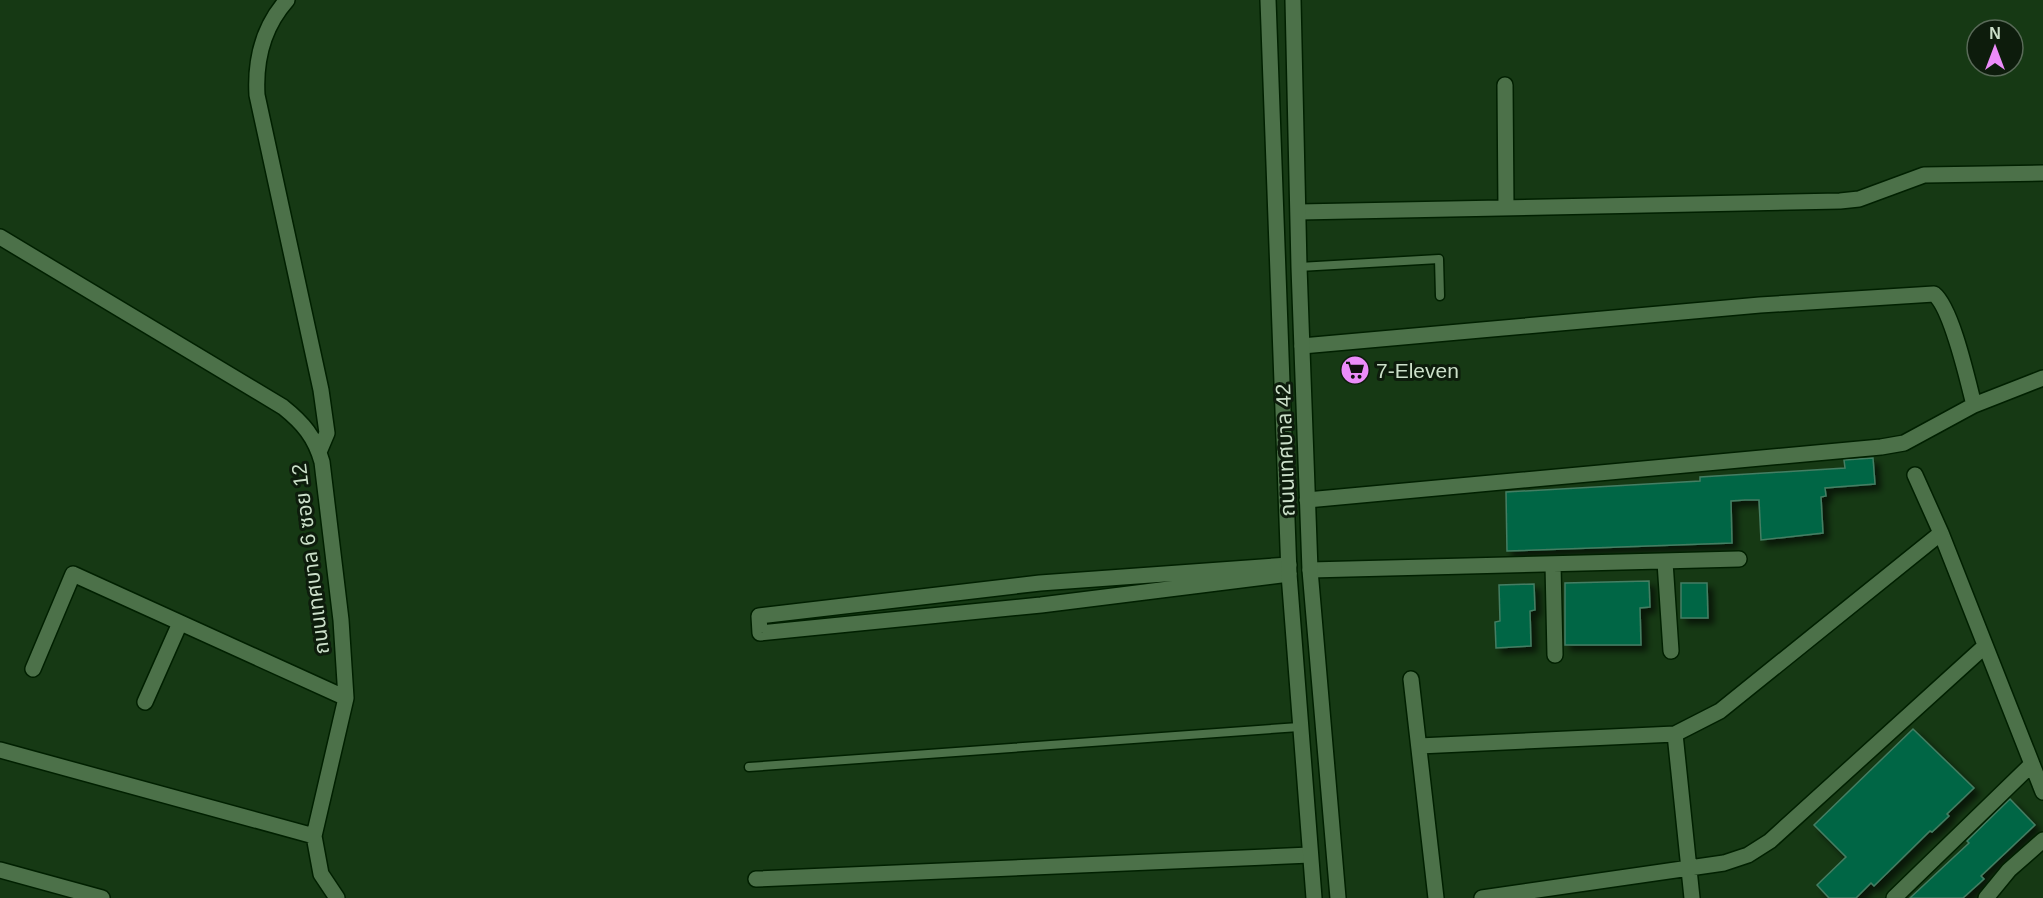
<svg xmlns="http://www.w3.org/2000/svg" width="2043" height="898" viewBox="0 0 2043 898" font-family="Helvetica,'Noto Sans Thai',sans-serif">
	<style>
		.building { fill: #006645; stroke: #447e63; stroke-width: 1.5; filter: url(#shadow) }
		.lines { fill: none; stroke-linecap: round; stroke-linejoin: round }
		.service-casing { stroke: #002000; stroke-width: 11 }
		.minor-casing { stroke: #002000; stroke-width: 18 }
		.tertiary-casing { stroke: #002000; stroke-width: 18 }
		.service { stroke: #4c7149; stroke-width: 8 }
		.minor { stroke: #4c7149; stroke-width: 15 }
		.tertiary { stroke: #4c7149; stroke-width: 15 }
		.labels { text-anchor: middle; dominant-baseline: central; stroke-width: 6; stroke-linejoin: round; paint-order: stroke }
		.poi-label { font-size: 21px; fill: #cbdfc9; stroke: #0d1c0c; text-anchor: start }
		.street-label { font-size: 21px; fill: #cbdfc9; stroke: #0d1c0c }
	</style>
	<defs>
		<filter id="shadow"><feDropShadow dx="5.5" dy="5.5" stdDeviation="3" flood-color="#0009"/></filter>
	</defs>
	<rect width="100%" height="100%" fill="#163914"/>
	<!-- building -->
	<path class="building" d="M1873 458 1875 484 1825 488 1826 496 1821 497 1823 533 1761 540 1759 500H1745L1731 501 1732 543 1507 551 1506 492 1700 481V477L1845 468 1844 460Z
		M1649 581 1650 607 1640 608 1641 645H1565V583Z
		M1681 583H1707L1708 618H1681Z
		M1534 584 1535 610 1530 611 1531 646 1496 648 1495 622 1500 621 1499 585Z
		M1913 729 1974 788 1947 814 1949 816 1932 832 1930 831 1874 886 1871 883 1856 898H1829L1817 885 1846 857 1814 825Z
		M2010 799 2035 825 1981 876 1984 879 1963 898H1910L1969 843 1967 841Z"/>
	<g class="lines">
		<!-- service casing -->
		<g class="service-casing">
			<path id="service" d="M1299 267 1439 259 1440 296
				M749 767 1299 727"/>
		</g>
		<!-- minor casing -->
		<g class="minor-casing">
			<path id="minor" d="M287 0C263 27 255 60 257 95L321 390 327 433 319 452
				M1505 85 1506 208
				M1299 212 1840 201 1859 199 1924 175 2043 173
				M0 237 283 407C303 423 315 437 322 462L341 620 346 698 314 836 321 874 337 898
				M1302 346 1760 305 1934 294C1952 308 1968 382 1974 405
				M1915 475 1941 533 2043 792
				M1307 500 1881 447 1904 443 1974 405 2043 378
				M1665 562 1671 651
				M1289 565 1040 583 759 616 760 633 1041 605 1289 574
				M1553 565 1555 655
				M1310 570 1739 559
				M33 669 73 574 346 698
				M1411 679 1436 898
				M145 702 180 623
				M1675 734 1692 898
				M1419 746 1675 734 1720 711 1941 533
				M0 750 314 836
				M0 870 102 898
				M756 879 1310 855
				M1482 898 1724 863 1748 855 1770 841 1985 646
				M1894 898 2032 764
				M1986 898 2009 870 2043 840"/>
		</g>
		<!-- tertiary casing -->
		<g class="tertiary-casing">
			<path id="tertiary" d="M1268 0 1289 574 1314 898
				M1293 0 1299 267 1310 570 1338 898"/>
		</g>
		<!-- service -->
		<use href="#service" class="service"/>
		<!-- minor -->
		<use href="#minor" class="minor"/>
		<!-- tertiary -->
		<use href="#tertiary" class="tertiary"/>
	</g>
	<!-- icons -->
	<defs>
		<g id="supermarket-disc" transform="scale(1.5)"><circle r="9.5" fill="#ec8cfa" stroke="#0d1c0c"/><path d="M-6-5.5h2.5l.6 2H6L4.5 2H-2.5L-4.4-4H-6ZM-1.5 3.2a1.3 1.3 0 1 0 .1 0ZM3 3.2a1.3 1.3 0 1 0 .1 0Z" fill="#111"/></g>
	</defs>
	<g fill-rule="evenodd">
		<use href="#supermarket-disc" x="1355" y="370"/>
	</g>
	<g class="labels">
		<!-- poi labels -->
		<g class="poi-label">
			<text x="1376" y="370">7-Eleven</text>
		</g>
		<!-- street labels -->
		<g class="street-label">
			<text transform="translate(1285 450) rotate(-92)">ถนนเทศบาล 42</text>
			<text transform="translate(310 559) rotate(-97)">ถนนเทศบาล 6 ซอย 12</text>
		</g>
	</g>
	<!-- north arrow -->
	<g transform="translate(1995 48)"><circle r="28" fill="#0d1c0c" stroke="#596a58" stroke-width="1.5"/>
	<path d="M0-4.5L10 22L0 15L-10 22Z" fill="#ec8cfa"/>
	<text y="-9" font-size="16" font-weight="bold" text-anchor="middle" fill="#cbdfc9">N</text>
	</g>
</svg>
